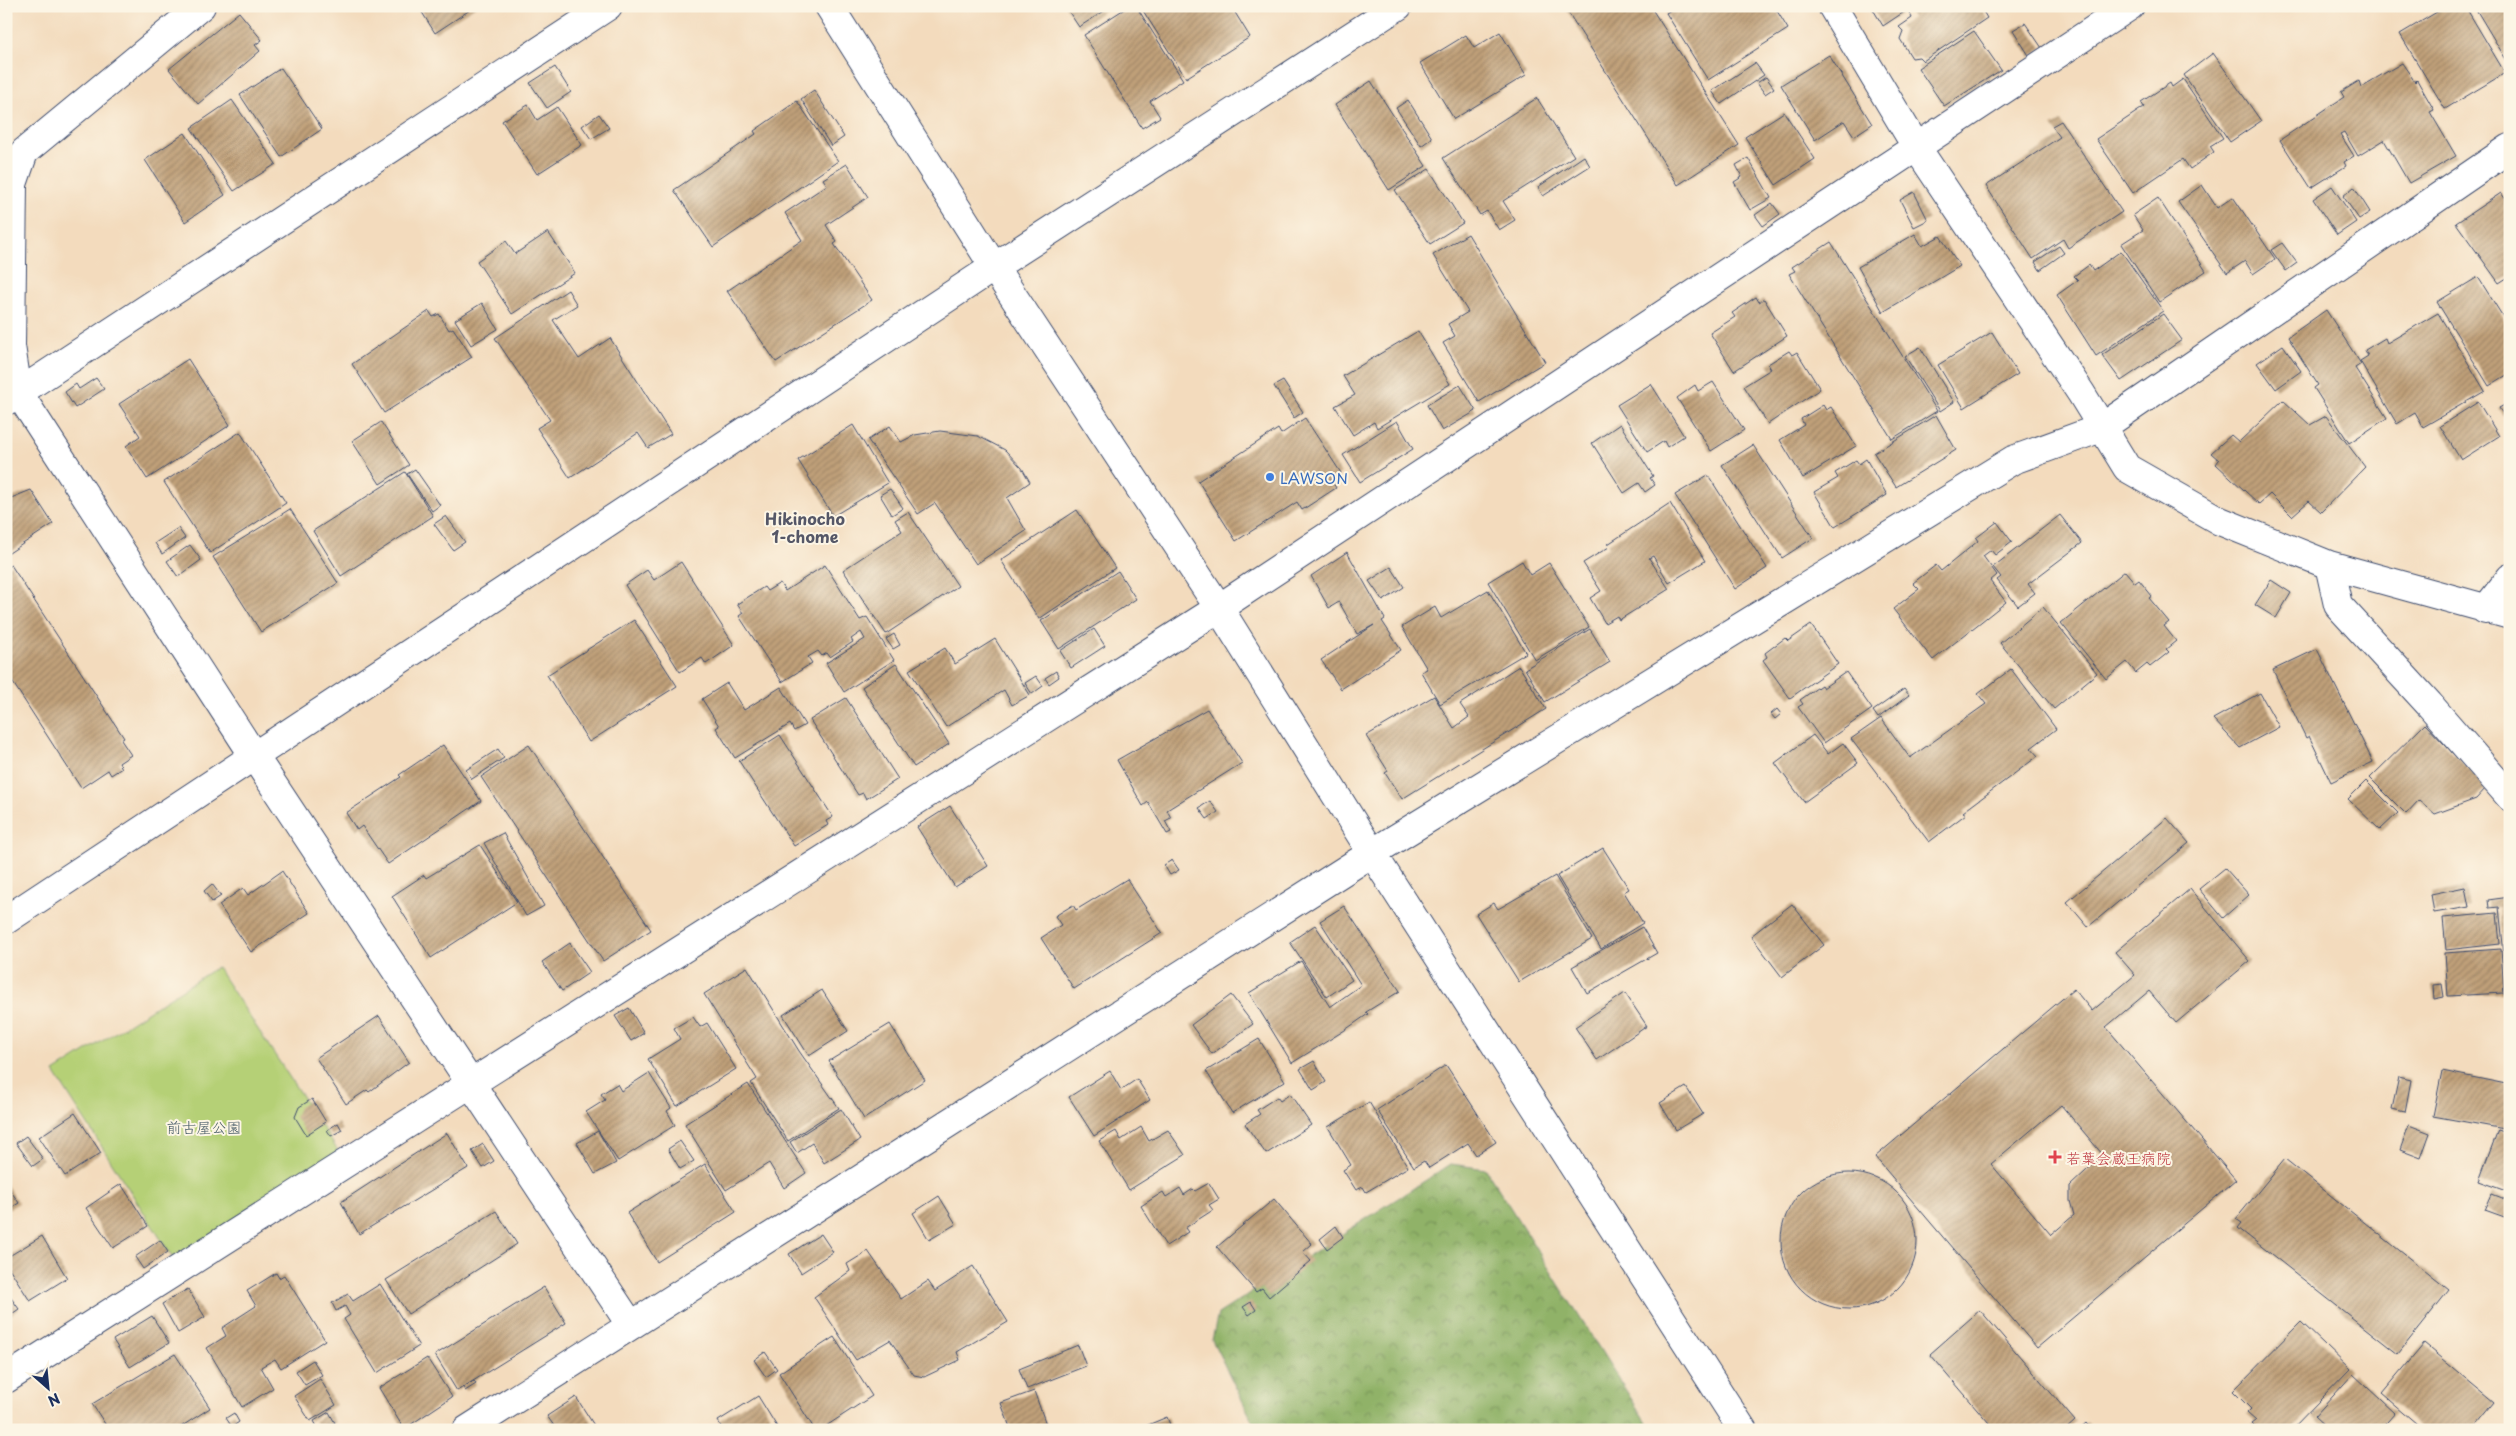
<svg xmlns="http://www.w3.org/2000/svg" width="2516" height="1436" viewBox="0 0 2516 1436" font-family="'Playpen Sans','Klee One',sans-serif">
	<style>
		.forest { fill: url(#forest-crowns); stroke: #567062 }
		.green { fill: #b5d076; stroke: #68806a }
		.building { fill: url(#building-hatch); fill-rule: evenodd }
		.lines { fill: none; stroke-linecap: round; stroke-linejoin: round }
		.minor-casing { stroke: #3b496c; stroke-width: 30 }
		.minor { stroke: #fff; stroke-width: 28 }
		.shop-dot { fill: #3f7fe0; stroke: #fcf5e5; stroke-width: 2 }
		.health-dot { fill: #e0444e; stroke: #fcf5e5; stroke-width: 2 }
		.labels { text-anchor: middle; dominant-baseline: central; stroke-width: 4; stroke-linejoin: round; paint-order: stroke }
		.shop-label { font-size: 15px; fill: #366cbe; stroke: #fcf5e5; text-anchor: start }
		.park-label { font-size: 15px; fill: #425764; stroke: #fcf5e5 }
		.health-label { font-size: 15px; fill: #be3a42; stroke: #fcf5e5; text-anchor: start }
		.neighbourhood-label { font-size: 16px; font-weight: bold; fill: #555767; stroke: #fcf5e5 }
	</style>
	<defs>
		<pattern id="forest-crowns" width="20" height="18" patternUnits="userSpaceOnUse" patternTransform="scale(1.25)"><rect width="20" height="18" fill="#90b267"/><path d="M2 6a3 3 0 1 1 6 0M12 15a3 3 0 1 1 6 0" fill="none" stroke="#759158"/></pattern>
		<pattern id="building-hatch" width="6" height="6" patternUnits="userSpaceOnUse" patternTransform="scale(1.25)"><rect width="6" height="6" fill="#c0a079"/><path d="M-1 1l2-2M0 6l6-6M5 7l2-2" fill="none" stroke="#9b8366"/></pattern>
	</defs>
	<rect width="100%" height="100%" fill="#fcf5e5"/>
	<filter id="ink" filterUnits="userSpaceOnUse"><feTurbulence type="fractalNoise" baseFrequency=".02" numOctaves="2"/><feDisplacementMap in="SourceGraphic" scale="10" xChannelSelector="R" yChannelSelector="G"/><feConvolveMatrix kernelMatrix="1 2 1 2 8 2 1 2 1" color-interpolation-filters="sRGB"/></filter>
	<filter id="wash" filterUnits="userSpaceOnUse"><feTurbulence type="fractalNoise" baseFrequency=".0096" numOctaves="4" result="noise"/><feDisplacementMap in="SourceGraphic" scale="20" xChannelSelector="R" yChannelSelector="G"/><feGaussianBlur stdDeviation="1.12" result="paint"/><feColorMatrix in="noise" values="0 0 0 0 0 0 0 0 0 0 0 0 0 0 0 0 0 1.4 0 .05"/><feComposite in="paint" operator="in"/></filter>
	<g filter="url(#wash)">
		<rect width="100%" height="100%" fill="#f3dbbd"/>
		<!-- forest -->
		<path class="forest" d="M1451 1164 1486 1169 1651 1430H1257L1212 1340 1218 1314Z"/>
		<!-- green -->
		<path class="green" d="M217 967 342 1157 176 1263 54 1072Z"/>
		<g id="blocks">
			<!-- building -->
			<path class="building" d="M418 6H476L435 33Z
				M1065 6H1112L1079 27Z
				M1129 6H1136L1183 80 1150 101 1160 117 1142 128 1084 35Z
				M1140 6H1231L1250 37 1186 78Z
				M1564 6H1650L1739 145 1678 185Z
				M1677 6H1774L1788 29 1708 80 1666 13Z
				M1871 6H1913L1883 26Z
				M1918 6H1985L1981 8 1987 18 1923 61 1919 57 1912 58 1900 39 1903 31 1899 27 1912 18 1909 12Z
				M2447 6H2465L2505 73 2445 109 2400 34Z
				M2474 6H2510V66Z
				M239 12 262 40 255 45 260 51 198 104 169 69Z
				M2025 23 2042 48 2030 57 2013 30Z
				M1974 31 2001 70 1944 106 1918 68Z
				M1500 32 1526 75 1454 119 1420 63 1466 35 1474 48Z
				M2213 53 2261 121 2230 142 2184 75Z
				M1829 55 1872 124 1854 136 1844 121 1815 140 1781 85Z
				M1755 63 1764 75 1721 104 1712 91Z
				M2402 63 2415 82 2417 80 2434 110 2430 112 2456 156 2409 183 2384 140 2358 156 2344 132 2340 134 2354 156 2344 162 2346 166 2311 188 2280 140 2344 97 2341 92 2359 81 2361 87Z
				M555 67 571 92 547 108 530 83Z
				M281 68 322 129 281 157 240 95Z
				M1766 77 1774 88 1765 94 1757 83Z
				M2183 79 2223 138 2210 146 2214 152 2190 169 2183 159 2133 193 2096 139 2144 107 2141 102 2170 83 2172 87Z
				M1371 81 1426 166 1389 190 1335 105Z
				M814 90 844 137 831 146 801 99Z
				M1537 98 1574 156 1503 201 1515 220 1499 230 1487 211 1480 215 1443 158Z
				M232 100 276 164 234 191 191 128Z
				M1408 100 1432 138 1421 146 1396 108Z
				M797 101 838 161 713 247 674 190 756 134 754 131Z
				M528 105 537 120 557 107 582 145 537 174 502 121Z
				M1784 112 1815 159 1776 185 1745 137Z
				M599 114 609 128 591 139 582 126Z
				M2061 121 2122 212 2068 248 2063 239 2033 259 1986 186 2060 137 2052 126Z
				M185 133 225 195 185 222 145 160Z
				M1584 156 1590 166 1543 196 1538 187Z
				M1748 158 1771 198 1750 210 1734 182 1742 177 1736 165Z
				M847 164 868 197 826 225 837 242 834 244 872 300 776 362 727 291 802 240 785 213 827 185 823 179Z
				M1429 169 1463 223 1430 244 1395 190Z
				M2202 185 2217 208 2233 197 2275 259 2253 274 2245 261 2227 273 2178 202Z
				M2332 186 2356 222 2337 235 2313 199Z
				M2354 187 2370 212 2359 219 2343 196Z
				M1914 192 1928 220 1914 227 1900 200Z
				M2501 193 2510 205V276L2499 283 2456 223Z
				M2158 198 2206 271 2159 302 2121 244 2143 230 2133 215Z
				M1772 203 1780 214 1763 226 1755 215Z
				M548 232 575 273 512 314 477 261 506 241 515 254Z
				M1468 234 1545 362 1479 402 1443 343 1455 336 1448 324 1468 312 1433 255Z
				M1915 234 1922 246 1940 236 1960 266 1883 312 1858 267Z
				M1831 242 1937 411 1892 439 1789 274 1795 271 1792 267Z
				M2282 243 2297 263 2286 271 2271 250Z
				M2059 246 2064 253 2040 270 2035 262Z
				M2121 251 2163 311 2096 356 2057 295 2078 280 2074 276 2089 265 2093 271Z
				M2478 277 2510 328V373L2489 386 2437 302Z
				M568 290 577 305 553 320 579 359 610 338 671 434 648 448 638 433 570 478 537 428 550 420 495 338Z
				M1756 297 1759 302 1764 299 1787 336 1734 371 1710 333 1735 317 1732 313Z
				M482 303 498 329 471 345 455 320Z
				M2326 310 2361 364 2355 368 2387 418 2349 443 2314 388 2318 385 2288 337Z
				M429 311 433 317 439 314 449 330 453 328 472 357 384 413 352 364Z
				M2438 313 2485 391 2423 427 2415 413 2397 424 2360 361 2368 356 2365 350 2385 338 2387 343Z
				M2163 314 2182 340 2121 381 2102 355Z
				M1418 331 1450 384 1377 428 1374 422 1353 435 1335 406 1355 395 1343 376Z
				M1992 332 2018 374 1964 408 1938 365Z
				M2283 345 2301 371 2276 389 2257 363Z
				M1920 347 1954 402 1940 411 1905 356Z
				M1789 351 1792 355 1797 352 1820 389 1768 424 1744 386 1771 369 1768 364Z
				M188 359 230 425 147 479 126 446 140 436 119 404Z
				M96 378 104 389 75 408 65 392 76 384 79 389Z
				M1283 381 1303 412 1294 418 1274 386Z
				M1713 382 1744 430 1711 451 1677 398 1695 385 1698 391Z
				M1651 384 1684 436 1667 447 1664 441 1647 452 1617 405Z
				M1460 385 1476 411 1442 431 1427 405Z
				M2283 400 2310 425 2326 416 2365 467 2321 512 2309 501 2292 516 2270 494 2259 504 2216 464 2219 460 2211 453 2231 435 2239 442Z
				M2478 402 2499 436 2461 460 2440 426Z
				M2510 402V424L2499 408Z
				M1823 405 1826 410 1831 407 1856 446 1803 478 1780 440 1804 425 1801 419Z
				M1936 415 1956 450 1896 487 1874 453Z
				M1305 418 1341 473 1331 480 1336 488 1302 510 1297 502 1236 541 1198 481 1278 429 1281 434Z
				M1397 421 1413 449 1360 482 1343 455Z
				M381 422 409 465 380 484 352 441Z
				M1620 424 1653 476 1650 478 1655 485 1645 492 1639 483 1624 493 1592 443Z
				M853 425 888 483 833 516 798 460Z
				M890 426 901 442 915 435 940 431 978 436 1005 450 1022 468 1030 482 1007 498 1026 531 976 564 935 503 918 514 868 440Z
				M240 432 286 503 210 553 164 482Z
				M1753 445 1813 538 1782 558 1722 465Z
				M1866 459 1887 495 1835 527 1814 492 1838 478 1835 473 1856 460 1859 464Z
				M415 469 440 505 432 511 407 474Z
				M405 472 433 516 341 576 313 531Z
				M1708 475 1767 568 1735 589 1675 495Z
				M890 489 903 508 892 515 880 495Z
				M31 490 53 524 6 555V500Z
				M1670 503 1705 561 1669 583 1653 556 1649 558 1669 589 1619 620 1617 616 1605 623 1590 598 1601 591 1583 563 1609 547 1608 544Z
				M290 509 338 583 261 632 213 557Z
				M1077 510 1115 568 1039 619 1001 560Z
				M908 512 958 586 886 634 843 570 902 531 895 520Z
				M2060 515 2082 543 2028 584 2035 593 2018 606 1997 580 2001 577 1993 567Z
				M446 516 465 542 453 550 434 524Z
				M1997 522 2012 542 1995 555 1991 550 1983 556 1997 575 1990 581 2006 602 1933 660 1893 609 1919 589 1913 583 1936 565 1941 571 1978 541 1976 538Z
				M178 528 185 538 162 554 155 543Z
				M190 545 201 560 178 577 167 561Z
				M1347 552 1385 619 1382 621 1401 650 1341 689 1321 660 1374 625 1357 634 1339 602 1329 608 1311 576Z
				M1522 561 1530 575 1549 563 1589 627 1535 660 1488 582Z
				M681 562 734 645 706 664 702 658 680 672 625 585 647 570 654 580Z
				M11 565 124 738 121 740 131 755 119 763 122 768 111 775 108 770 81 788 6 672V568Z
				M825 565 860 620 867 617 894 660 844 692 826 663 865 639 861 632 851 639 853 642 830 657 827 653 822 656 818 651 808 657 812 663 782 682 739 616 743 613 737 604 764 587 767 591 780 583 785 591Z
				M1391 567 1404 587 1383 601 1369 581Z
				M1118 571 1136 599 1059 649 1041 621Z
				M2125 571 2135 583 2139 580 2152 596 2149 598 2169 622 2164 626 2176 641 2166 649 2169 652 2150 667 2147 664 2136 673 2127 662 2106 679 2061 623Z
				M2271 580 2291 593 2276 618 2255 605Z
				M1488 590 1526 653 1440 704 1421 672 1427 669 1402 627 1435 607 1441 618Z
				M2043 607 2097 673 2054 709 2000 643Z
				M634 620 677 686 589 742 547 675Z
				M1811 625 1838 664 1790 698 1763 660 1767 657 1765 653 1785 638 1788 641Z
				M1094 629 1105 646 1071 668 1060 651Z
				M1590 629 1610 662 1545 702 1525 669Z
				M894 634 900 645 893 649 886 639Z
				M995 639 1030 695 1012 705 1004 690 946 727 909 670 945 648 955 664Z
				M2317 649 2373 762 2331 782 2309 736 2306 738 2273 670Z
				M896 664 949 744 914 767 862 687Z
				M1519 666 1546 709 1402 799 1385 773 1388 771 1366 736 1434 696 1454 728 1469 717 1460 704Z
				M2011 669 2056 729 2031 748 2038 756 1963 812 1966 814 1929 842 1851 739 1881 718 1910 758 1986 704 1978 694Z
				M1056 671 1059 677 1049 684 1045 678Z
				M1846 672 1872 709 1824 743 1798 707 1803 704 1800 700 1821 685 1823 688Z
				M1036 676 1043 686 1032 694 1025 683Z
				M727 683 744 710 781 687 805 725 794 731 790 724 735 758 716 728 719 726 702 699Z
				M1904 689 1909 695 1878 718 1873 711Z
				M2260 693 2279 727 2240 748 2213 719Z
				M846 698 898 779 866 799 863 793 858 795 810 720Z
				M1207 709 1242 763 1167 810 1171 818 1165 821 1171 832 1167 834 1148 802 1143 806 1117 760Z
				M1777 709 1781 714 1775 719 1771 714Z
				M2425 724 2486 788 2476 799 2435 814 2419 800 2406 814 2370 778Z
				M780 735 833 817 826 821 828 825 794 846 739 761Z
				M1813 735 1828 754 1843 743 1858 763 1804 802 1775 763Z
				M443 745 481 801 388 864 362 826 357 830 346 813 401 777 399 775Z
				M529 745 651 930 603 961 481 777Z
				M498 749 504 758 472 779 466 770Z
				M2366 781 2398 813 2380 830 2348 799Z
				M1210 801 1218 812 1207 819 1199 808Z
				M950 806 988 866 955 887 917 827Z
				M2167 818 2189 843 2088 927 2067 902Z
				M503 833 544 906 526 916 484 843Z
				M480 845 517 902 431 958 392 896 424 875 426 878Z
				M1603 848 1629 889 1624 892 1643 923 1601 949 1557 876Z
				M1172 860 1179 870 1170 875 1164 865Z
				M2225 868 2249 895 2223 918 2199 889Z
				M282 871 309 913 251 952 219 905 243 888 248 895Z
				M1555 876 1592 939 1519 982 1476 914 1494 903 1498 909Z
				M1127 879 1162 933 1074 989 1041 938 1061 925 1055 916 1073 905 1076 910Z
				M212 884 221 896 212 902 204 891Z
				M2465 887 2469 907 2434 913 2431 894Z
				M2190 889 2250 961 2176 1023 2149 991 2106 1027 2236 1180 2037 1348 1875 1157 2074 989 2092 1011 2135 975 2115 952ZM2061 1105 2103 1155 2070 1186V1201L2074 1215 2051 1235 1991 1164Z
				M2510 897V992H2508L2499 907 2489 908 2488 900Z
				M1792 904 1824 945 1782 977 1751 936Z
				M1344 906 1400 991 1366 1012 1368 1014 1345 1030 1292 1063 1249 993 1301 961 1330 1007 1361 985 1320 921Z
				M2497 913 2500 944 2446 950 2443 918Z
				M1315 925 1352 980 1327 997 1290 942Z
				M1642 927 1657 953 1587 993 1572 967Z
				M570 943 590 972 562 991 542 962Z
				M2501 949 2504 993 2448 996 2445 953Z
				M747 967 799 1051 839 1108 788 1141 751 1083 757 1079 704 994Z
				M2442 984 2444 997 2434 999 2433 985Z
				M822 990 848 1031 809 1056 783 1015Z
				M1625 993 1647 1026 1597 1060 1575 1027Z
				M1231 995 1253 1024 1212 1054 1191 1025Z
				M629 1008 644 1033 631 1041 615 1016Z
				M379 1016 409 1062 369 1092 367 1090 346 1104 316 1058Z
				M693 1017 700 1027 707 1023 736 1069 677 1106 648 1059 680 1039 674 1028Z
				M890 1024 925 1080 864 1119 829 1061Z
				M1259 1039 1285 1081 1232 1113 1206 1071Z
				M1314 1061 1326 1082 1313 1090 1300 1069Z
				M1446 1065 1496 1142 1476 1155 1468 1143 1429 1168 1424 1161 1414 1167 1377 1110Z
				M1110 1071 1121 1090 1137 1079 1150 1100 1094 1136 1069 1097Z
				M2442 1071 2506 1084 2507 1079 2510 1080V1130L2433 1116Z
				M649 1073 671 1108 667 1111 675 1125 618 1161 586 1112 605 1100 601 1094 617 1084 621 1091Z
				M2399 1077 2411 1080 2405 1112 2392 1109Z
				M748 1084 806 1173 784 1188 769 1163 726 1190 685 1124Z
				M1686 1087 1703 1114 1676 1130 1660 1103Z
				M1290 1094 1311 1125 1266 1154 1245 1124 1260 1114 1257 1110 1277 1097 1280 1101Z
				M312 1099 326 1122 306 1135 295 1117 299 1107Z
				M1369 1102 1408 1167 1366 1192 1363 1187 1356 1190 1343 1170 1351 1165 1328 1127Z
				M841 1109 860 1140 824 1163 812 1143 797 1153 790 1142Z
				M75 1113 101 1153 65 1176 39 1137Z
				M338 1123 342 1130 331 1136 327 1130Z
				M2409 1125 2430 1133 2421 1158 2400 1150Z
				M1141 1127 1149 1141 1168 1130 1185 1155 1129 1190 1099 1141 1116 1131 1121 1140Z
				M2498 1130 2510 1134V1192L2479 1181Z
				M598 1131 616 1163 595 1174 577 1143Z
				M447 1133 468 1168 359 1234 341 1202Z
				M26 1136 43 1159 33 1166 16 1143Z
				M680 1141 694 1161 680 1169 668 1149Z
				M483 1144 494 1161 483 1168 472 1151Z
				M2285 1159 2449 1290 2398 1354 2238 1228 2242 1223 2236 1219Z
				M705 1164 736 1212 657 1262 627 1213Z
				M1781 1241a68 68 0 1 1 136 0a68 68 0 1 1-136 0Z
				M1209 1183 1219 1199 1209 1205 1213 1210 1185 1228 1188 1232 1166 1246 1141 1206 1163 1192 1166 1197 1180 1188 1184 1195 1193 1189 1195 1191Z
				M6 1184 19 1203 6 1211Z
				M121 1184 148 1226 113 1248 86 1208Z
				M2492 1194 2510 1201V1219L2485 1210Z
				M939 1196 956 1224 929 1240 913 1213Z
				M1274 1199 1312 1244 1303 1252 1311 1261 1269 1297 1262 1288 1256 1292 1217 1247Z
				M496 1211 517 1244 408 1314 386 1280Z
				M1336 1226 1343 1237 1327 1249 1320 1239Z
				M821 1234 833 1252 801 1273 789 1254Z
				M42 1236 67 1278 30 1301 6 1263V1258Z
				M160 1240 168 1252 143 1269 135 1257Z
				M868 1251 901 1299 928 1281 935 1291 973 1266 1008 1322 957 1352 960 1360 924 1377 914 1375 890 1340 856 1360 814 1297 850 1271 847 1264Z
				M276 1273 279 1278 284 1275 325 1340 281 1368 275 1359 261 1367 273 1388 242 1407 207 1348 226 1336 222 1328 256 1306 247 1291Z
				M380 1284 419 1346 377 1373 344 1319 350 1315 345 1306 336 1311 332 1303 348 1294 353 1301Z
				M544 1287 566 1323 457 1391 435 1355Z
				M188 1289 205 1317 178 1333 162 1304Z
				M6 1291 19 1309 6 1318Z
				M1251 1302 1256 1310 1249 1315 1243 1307Z
				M1980 1310 2075 1421 2065 1430H1995L1930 1354Z
				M152 1316 169 1343 130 1367 113 1340Z
				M2301 1322 2350 1369 2291 1430H2258L2252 1424 2256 1421 2247 1413 2251 1409 2233 1391Z
				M834 1337 872 1396 820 1430H815L779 1373Z
				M2424 1344 2495 1403 2473 1430H2424L2382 1394Z
				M1078 1345 1086 1366 1027 1389 1019 1369Z
				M765 1352 777 1369 766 1377 754 1360Z
				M175 1354 210 1408 176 1430H109L92 1404Z
				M427 1358 452 1397 404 1429 379 1388Z
				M313 1360 322 1375 305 1385 296 1371Z
				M2353 1374 2395 1413 2380 1430H2328L2314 1417Z
				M320 1379 336 1405 310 1421 294 1396Z
				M474 1381 476 1384 465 1391 463 1387Z
				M1034 1391 1047 1427 1040 1430H1011L1001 1403Z
				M758 1396 779 1430H723L718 1421Z
				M576 1397 597 1430H557L547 1416Z
				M329 1412 335 1423 319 1430 314 1421Z
				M234 1413 239 1422 232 1427 226 1418Z
				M1167 1417 1172 1430H1136Z
				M2086 1423 2092 1430H2078Z"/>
		</g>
	</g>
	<g filter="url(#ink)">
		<use href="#blocks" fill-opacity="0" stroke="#3b496c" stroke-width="1"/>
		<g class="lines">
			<!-- minor casing -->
			<g class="minor-casing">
				<path id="minor" d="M201 6 24 152 13 184 11 346 18 392 254 756 630 1324
					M829 6 994 267 1219 608 1372 853 1743 1430
					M1832 6 1917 148 2081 393 2127 468 2220 521 2329 565 2510 615
					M6 401 608 6
					M2329 565 2338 605 2429 704 2510 797
					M2485 610 2510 578
					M6 920 994 267 1398 6
					M6 1379 1219 608 2130 6
					M467 1430 1372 853 1589 720 2013 460 2101 428 2510 148"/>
			</g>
			<!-- minor -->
			<use href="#minor" class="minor"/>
		</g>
	</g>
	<!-- markers -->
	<circle class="shop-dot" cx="1270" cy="477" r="5"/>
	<path class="health-dot" d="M2052.5 1149.5h5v5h5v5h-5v5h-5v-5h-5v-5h5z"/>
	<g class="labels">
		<!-- shop labels -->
		<g class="shop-label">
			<text x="1280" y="477">LAWSON</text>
		</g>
		<!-- park labels -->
		<g class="park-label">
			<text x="204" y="1126">前古屋公園</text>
		</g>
		<!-- health labels -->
		<g class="health-label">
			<text x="2066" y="1157">若葉会蔵王病院</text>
		</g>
		<!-- neighbourhood labels -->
		<g class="neighbourhood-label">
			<text x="805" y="518">Hikinocho<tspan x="805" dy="18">1-chome</tspan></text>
		</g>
	</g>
	<!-- margin -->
	<rect width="2516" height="1436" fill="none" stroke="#fcf5e5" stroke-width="25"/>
	<!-- north arrow -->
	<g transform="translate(48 1388) rotate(153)" stroke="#fcf5e5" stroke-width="4" paint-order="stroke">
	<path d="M0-4L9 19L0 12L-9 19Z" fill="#1b2f5e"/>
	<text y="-8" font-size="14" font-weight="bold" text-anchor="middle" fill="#1b2f5e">N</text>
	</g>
</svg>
